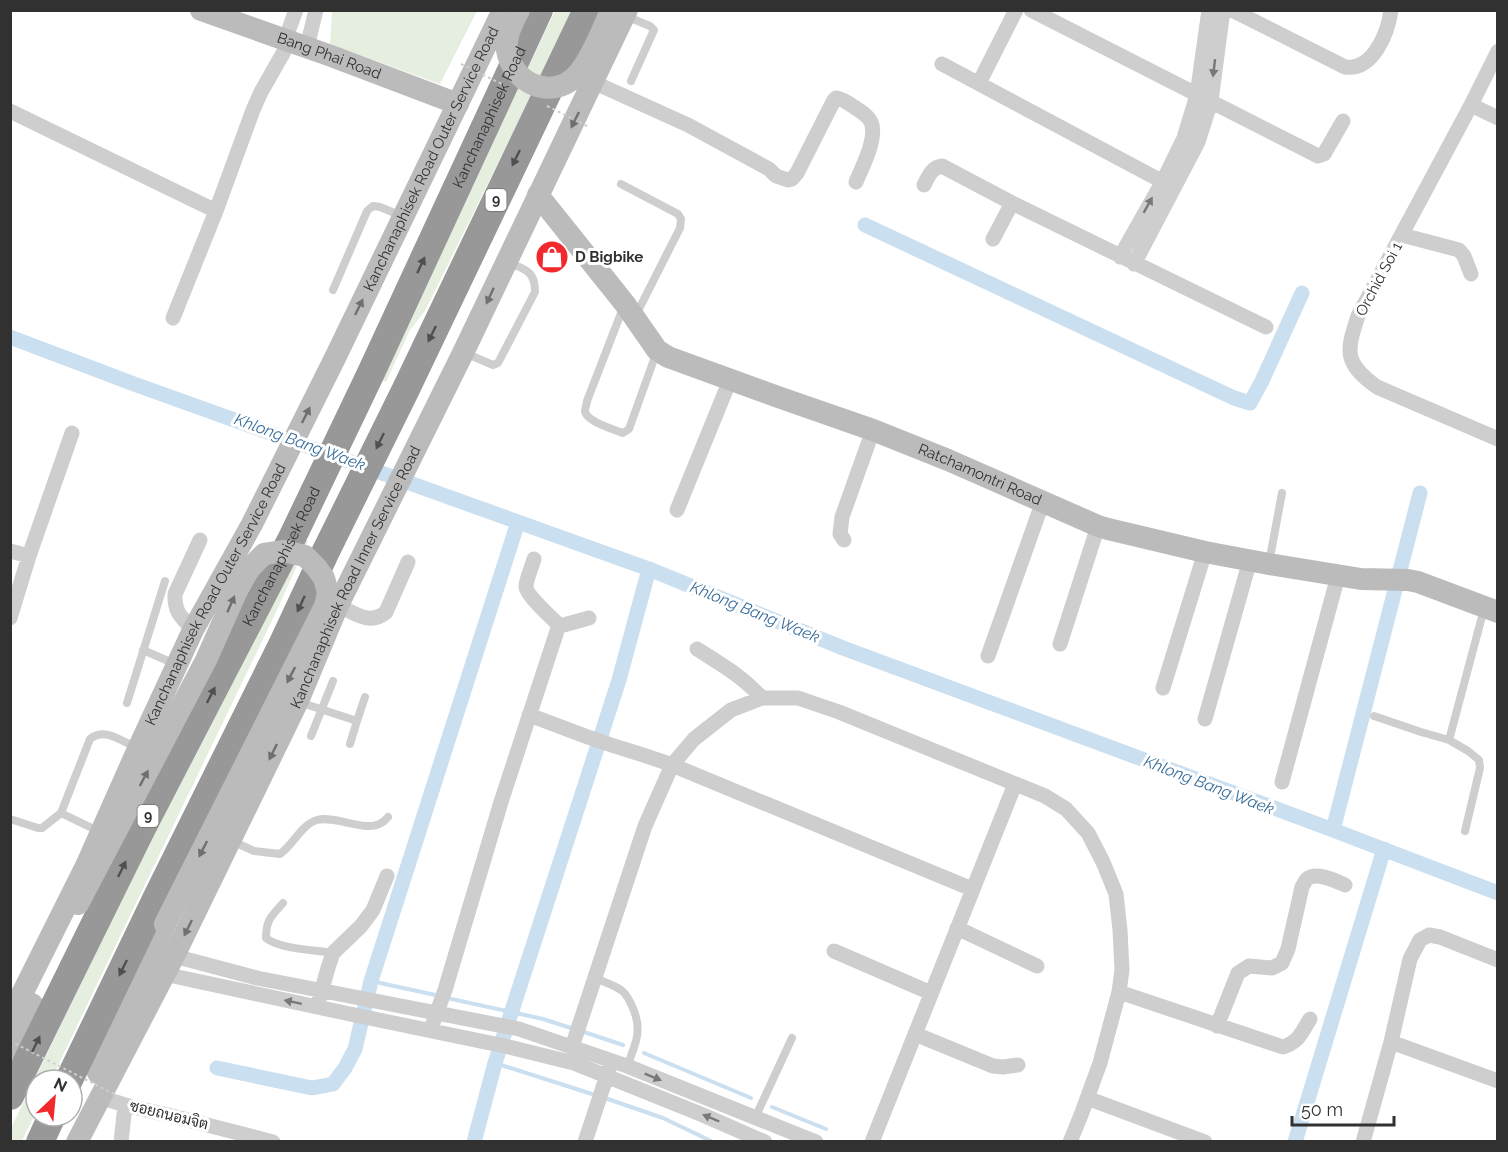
<svg xmlns="http://www.w3.org/2000/svg" width="1508" height="1152" viewBox="0 0 1508 1152" font-family="Raleway,Sarabun,sans-serif">
	<style>
		.grass { fill: #e6efdf }
		.lines { fill: none; stroke-linecap: round; stroke-linejoin: round }
		.stream { stroke: #cadfef; stroke-width: 4 }
		.canal { stroke: #cadfef; stroke-width: 15 }
		.lane { stroke: #cecece; stroke-width: 8 }
		.street { stroke: #cecece; stroke-width: 15 }
		.secondary { stroke: #bbb; stroke-width: 22 }
		.highway { stroke: #989898; stroke-width: 28 }
		.path-bridge { stroke: #cecece; stroke-width: 2; stroke-dasharray: 3 3; stroke-linecap: butt }
		.secondary-bridge { stroke: #bbb; stroke-width: 22 }
		.oneway { fill: #787878 }
		.oneway2 { fill: #6f6f6f }
		.oneway3 { fill: #505050 }
		.labels { text-anchor: middle; dominant-baseline: central; stroke-width: 6; stroke-linejoin: round; paint-order: stroke }
		.shield { fill: #fff; stroke: #6f6f6f; stroke-width: 1.5 }
		.shield-label { font-size: 14px; font-weight: bold; fill: #313131 }
		.street-label { font-size: 15px; fill: #313131; stroke: #fff }
		.poi-label { font-size: 15px; font-weight: bold; fill: #313131; stroke: #fff; text-anchor: start }
		.water-label { font-size: 16px; font-style: italic; fill: #386e9b; stroke: #fff }
	</style>
	<rect width="100%" height="100%" fill="#fff"/>
	<!-- grass -->
	<path class="grass" d="M332 11H477L440 84 330 44Z
		M555 11H573L425 311 410 330 386 382 380 379 409 314Z
		M303 539 308 541 278 608 51 1080H36V1112L22 1141H11L10 1130 281 570Z"/>
	<g class="lines">
		<!-- stream -->
		<path class="stream" d="M371 981 440 996
			M447 998 543 1019 574 1029
			M581 1031 623 1045
			M644 1053 751 1098
			M495 1063 595 1095
			M602 1097 663 1118 713 1142
			M772 1107 826 1129"/>
		<!-- canal -->
		<path class="canal" d="M865 225 1234 398 1250 403 1262 381 1302 293
			M10 337 134 384 649 569 843 648 1325 827 1498 893
			M1333 830 1420 493
			M217 1068 312 1088 333 1084 345 1068 355 1049 371 981 518 522
			M474 1142 495 1063 619 680 649 569
			M1295 1142 1384 849"/>
		<!-- lane -->
		<path class="lane" d="M628 17 650 26 654 30 631 81
			M621 184 678 214 681 219 680 228 637 313
			M333 290 367 211 373 206 380 207 402 216
			M623 308 587 401C587 402 585 410 585 411 586 421 614 430 623 433L629 429 657 351
			M465 353 493 365 498 363 535 292C535 270 525 270 508 262
			M1269 563 1282 493
			M143 650 175 664
			M299 702 357 721 365 697
			M127 703 165 581
			M1374 716 1421 732 1449 740
			M311 736 333 681
			M350 744 357 721
			M10 819 38 828H42L61 813
			M98 831 61 813 90 739C105 727 121 741 137 748
			M1465 831 1480 768 1479 760 1468 751 1449 740 1484 609
			M232 841 254 851 280 854C293 845 302 824 317 820 335 815 366 833 381 823 384 822 386 819 388 817
			M283 903C272 916 266 919 266 938 279 949 315 950 333 953
			M595 978C604 982 614 985 621 990 627 994 629 1000 632 1006 643 1029 636 1044 627 1066
			M755 1118 792 1038"/>
		<!-- street -->
		<path class="street" d="M1031 10 1318 156 1324 154 1343 121
			M1232 10 1345 67C1373 71 1388 33 1391 10
			M285 40 296 10
			M307 47 316 10
			M1498 51 1471 105 1358 316C1346 352 1344 363 1377 387L1498 439
			M942 64 1169 185
			M593 82 688 125 769 169 776 176 788 180 792 179 797 173 834 100 836 98C844 99 851 105 857 109 863 113 868 116 871 122 878 138 862 167 856 182
			M979 83 1016 10
			M1471 105 1498 118
			M10 111 216 211
			M924 185C928 177 932 167 942 166L1012 203 1266 327
			M1402 235 1459 250 1464 256 1471 274
			M993 239 1012 203
			M1120 257 1163 181 1184 138 1197 95 1209 10
			M1134 264 1198 142 1211 101 1223 10
			M173 318 216 211 253 110 261 92 290 41
			M677 510 730 380
			M844 540 840 534 842 517 873 430
			M10 551 29 556
			M534 559C532 567 526 579 526 587 527 596 553 619 560 626
			M338 605C354 613 370 626 386 612L408 562
			M10 618 29 556 72 433
			M193 630C182 617 174 613 175 594L200 540
			M1060 644 1098 526
			M697 649C722 665 742 676 762 698
			M988 656 1043 501
			M1163 688 1205 552
			M529 715C554 724 578 734 602 742 626 750 649 756 672 765 772 806 872 847 972 889
			M1205 719 1250 560
			M1282 782 1338 576
			M957 928 1037 966
			M834 951 931 993
			M174 956 257 978 519 1029 627 1066 816 1142
			M164 974 350 1014 509 1047 574 1063 703 1115 765 1142
			M1119 992 1283 1047C1300 1041 1301 1033 1310 1019
			M319 1000 328 968 333 953 361 926 373 910 387 876
			M433 1023 445 990 501 802 557 631 560 626 589 618
			M1217 1026 1238 973 1249 966 1272 968 1282 963 1288 949 1302 887C1302 887 1306 879 1307 879 1316 871 1336 881 1345 885
			M915 1034 993 1066 1003 1067 1018 1065
			M1391 1042 1498 1081
			M572 1047 645 826 672 765 694 739 731 710 762 698H798L839 712 1045 796 1066 809 1088 833 1103 862 1116 894 1120 930 1122 970 1119 992 1100 1063 1081 1115 1070 1142
			M100 1097 125 1105 176 1117 273 1142
			M1087 1098 1205 1142
			M121 1142 125 1105
			M585 1142 610 1066
			M872 1142 1015 784
			M1363 1142 1391 1042 1410 959 1420 940 1429 935 1440 937 1498 960"/>
		<!-- secondary -->
		<g class="secondary">
			<path id="s1" d="M201 10 334 57 458 104"/>
			<path id="s2" d="M538 195 625 304 657 350 668 357 781 398 873 430 948 460 1098 526 1108 529 1205 552 1269 564 1361 579 1408 580 1418 582 1498 612"/>
			<path id="s3" d="M10 1018 86 866 138 749 193 630 252 524 334 360 503 10"/>
			<path d="M10 1048 32 1004"/>
			<path d="M98 1073 165 924"/>
			<path id="s4" d="M77 1142 174 956 298 701 338 605 463 353 627 10"/>
		</g>
		<!-- highway -->
		<g class="highway">
			<path d="M69 1080 157 897 283 643 326 551 406 389 587 10"/>
			<path id="s5" d="M10 1096 142 828 292 538 370 375 539 10"/>
			<path d="M40 1142 52 1116"/>
		</g>
		<!-- path-bridge -->
		<path class="path-bridge" d="M461 64 504 85
			M547 106 589 127
			M10 1041 114 1094"/>
		<!-- secondary-bridge -->
		<path class="secondary-bridge" d="M519 10C513 22 505 36 507 50 512 83 551 101 576 76 590 62 603 29 611 10
			M78 904 206 660 239 586 250 568 264 554 284 551 305 556 316 567 324 578 328 593 325 606 165 924"/>
	</g>
	<!-- one-way arrows -->
	<defs><path id="oneway-solid" d="M-6-.8H1V-3.2L6.5 0L1 3.2V.8H-6Z" transform="scale(1.5)"/></defs>
	<g class="oneway">
		<use href="#oneway-solid" transform="translate(1214 68) rotate(97)"/>
		<use href="#oneway-solid" transform="translate(1148 205) rotate(-61)"/>
		<use href="#oneway-solid" transform="translate(293 1002) rotate(-168)"/>
		<use href="#oneway-solid" transform="translate(653 1077) rotate(22)"/>
		<use href="#oneway-solid" transform="translate(711 1118) rotate(-157)"/>
	</g>
	<g class="oneway2">
		<use href="#oneway-solid" transform="translate(575 120) rotate(116)"/>
		<use href="#oneway-solid" transform="translate(490 296) rotate(115)"/>
		<use href="#oneway-solid" transform="translate(359 307) rotate(-64)"/>
		<use href="#oneway-solid" transform="translate(306 415) rotate(-63)"/>
		<use href="#oneway-solid" transform="translate(231 604) rotate(-66)"/>
		<use href="#oneway-solid" transform="translate(291 675) rotate(117)"/>
		<use href="#oneway-solid" transform="translate(273 752) rotate(116)"/>
		<use href="#oneway-solid" transform="translate(144 778) rotate(-62)"/>
		<use href="#oneway-solid" transform="translate(203 849) rotate(117)"/>
		<use href="#oneway-solid" transform="translate(188 928) rotate(116)"/>
	</g>
	<g class="oneway3">
		<use href="#oneway-solid" transform="translate(516 158) rotate(116)"/>
		<use href="#oneway-solid" transform="translate(421 265) rotate(-65)"/>
		<use href="#oneway-solid" transform="translate(432 334) rotate(116)"/>
		<use href="#oneway-solid" transform="translate(380 441) rotate(116)"/>
		<use href="#oneway-solid" transform="translate(301 604) rotate(115)"/>
		<use href="#oneway-solid" transform="translate(211 695) rotate(-63)"/>
		<use href="#oneway-solid" transform="translate(122 869) rotate(-64)"/>
		<use href="#oneway-solid" transform="translate(123 968) rotate(116)"/>
		<use href="#oneway-solid" transform="translate(36 1044) rotate(-64)"/>
	</g>
	<!-- icons -->
	<defs>
		<g id="shop-disc" transform="scale(1.725)"><circle r="9.5" fill="#f2292c" stroke="#fff"/><path d="M-5-2.5h2.3a2.7 3.5 0 0 1 5.4 0H5L5.5 6h-11ZM-1.5-2.5h3a1.5 2.3 0 0 0-3 0Z" fill="#fff"/></g>
	</defs>
	<g fill-rule="evenodd">
		<use href="#shop-disc" x="552" y="257"/>
	</g>
	<g class="labels">
		<!-- shield labels -->
		<g class="shield">
			<rect x="485.5" y="189" width="21" height="22" rx="4.5"/>
			<rect x="137.5" y="805" width="21" height="22" rx="4.5"/>
		</g>
		<g class="shield-label">
			<text x="496" y="200">9</text>
			<text x="148" y="816">9</text>
		</g>
		<!-- street labels -->
		<g class="street-label">
			<text stroke="none"><textPath href="#s1" startOffset="136">Bang Phai Road</textPath></text>
			<text stroke="none"><textPath href="#s5" startOffset="1090">Kanchanaphisek Road</textPath></text>
			<text stroke="none"><textPath href="#s3" startOffset="957">Kanchanaphisek Road Outer Service Road</textPath></text>
			<text transform="translate(1379 279) rotate(-62)">Orchid Soi 1</text>
			<text stroke="none"><textPath href="#s2" startOffset="542">Ratchamontri Road</textPath></text>
			<text stroke="none"><textPath href="#s5" startOffset="604">Kanchanaphisek Road</textPath></text>
			<text stroke="none"><textPath href="#s4" startOffset="630">Kanchanaphisek Road Inner Service Road</textPath></text>
			<text stroke="none"><textPath href="#s3" startOffset="471">Kanchanaphisek Road Outer Service Road</textPath></text>
			<text transform="translate(169 1115) rotate(14)">ซอยถนอมจิต</text>
		</g>
		<!-- poi labels -->
		<g class="poi-label">
			<text x="575" y="257">D Bigbike</text>
		</g>
		<!-- water labels -->
		<g class="water-label">
			<text transform="translate(300 442) rotate(20)">Khlong Bang Waek</text>
			<text transform="translate(755 612) rotate(22)">Khlong Bang Waek</text>
			<text transform="translate(1209 785) rotate(21)">Khlong Bang Waek</text>
		</g>
	</g>
	<!-- border -->
	<rect width="1508" height="1152" fill="none" stroke="#313131" stroke-width="24"/>
	<!-- north arrow -->
	<g transform="translate(54 1098) rotate(26)"><circle r="28" fill="#ffffff" stroke="#adadad" stroke-width="1.5"/>
	<path d="M0-4.5L10 22L0 15L-10 22Z" fill="#f2292c"/>
	<text y="-9" font-size="16" font-weight="bold" text-anchor="middle" fill="#313131">N</text>
	</g>
	<!-- scale -->
	<path d="M1292 1116v9h102v-9" fill="none" stroke="#313131" stroke-width="3"/>
	<text x="1301" y="1116" font-size="18" fill="#313131" stroke="#ffffff" stroke-width="4.5" paint-order="stroke">50 m</text>
</svg>
